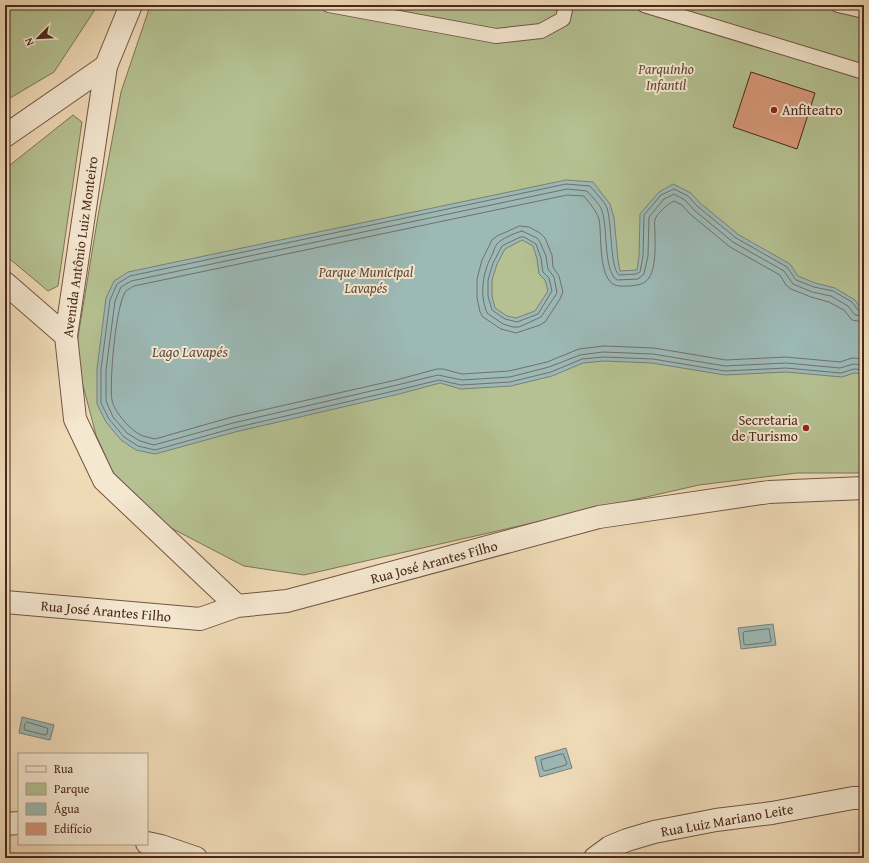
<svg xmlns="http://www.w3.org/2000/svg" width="869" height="863" viewBox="0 0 869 863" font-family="'Gentium Book Plus',serif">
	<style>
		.green { fill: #b5c192; stroke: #7e7457 }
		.water { fill: #9cb9b6; stroke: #7a7f78; fill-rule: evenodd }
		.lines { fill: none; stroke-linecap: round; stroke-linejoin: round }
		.shore { stroke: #727069; stroke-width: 1 }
		.building { fill: #d59878; stroke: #48281c }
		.service-casing { stroke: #725543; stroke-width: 16 }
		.minor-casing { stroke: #725543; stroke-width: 24 }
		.tertiary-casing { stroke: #725543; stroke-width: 24 }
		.service { stroke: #f5e8d1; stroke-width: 14 }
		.minor { stroke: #f5e8d1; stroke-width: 22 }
		.tertiary { stroke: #f5e8d1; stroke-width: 22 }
		.poi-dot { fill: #8f2418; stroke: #f5e8d1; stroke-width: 1.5 }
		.labels { text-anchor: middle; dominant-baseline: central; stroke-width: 4; stroke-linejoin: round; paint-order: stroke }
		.park-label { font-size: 14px; font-style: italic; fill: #5e4734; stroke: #f5e8d1 }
		.poi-label { font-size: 14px; fill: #48281c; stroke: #f5e8d1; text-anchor: start }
		.street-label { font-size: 14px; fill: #48281c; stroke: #f5e8d1 }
		.water-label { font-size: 15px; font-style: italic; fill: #5d4c42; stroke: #f5e8d1 }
	</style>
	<rect width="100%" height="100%" fill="#f0dbb8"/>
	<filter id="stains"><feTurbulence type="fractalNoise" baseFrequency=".005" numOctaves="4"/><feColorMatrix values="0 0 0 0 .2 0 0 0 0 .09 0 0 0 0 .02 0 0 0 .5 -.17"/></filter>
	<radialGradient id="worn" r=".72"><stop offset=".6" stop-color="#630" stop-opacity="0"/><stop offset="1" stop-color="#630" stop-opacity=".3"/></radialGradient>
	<!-- green -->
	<path class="green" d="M5 5H98L54 72 5 101Z
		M156 5H864V473H797L699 485 304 575 244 566 171 528 113 473 96 435 75 355 98 216 121 92 149 9Z
		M73 115 82 122 58 286 48 291 5 255V169Z"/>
	<!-- water -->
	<path class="water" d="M566 180 593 182 610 204 614 218 618 260 620 271 637 270 639 256 640 214 659 192 673 184 691 193 700 203 739 235 790 264 798 276 815 283 835 288 855 300 860 307H864V374L854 373 842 377 786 372 725 375 652 363 604 361 583 363 552 376 511 386 461 389 440 383 399 394 235 432 155 454 136 450 121 440 106 422 97 404V369L106 298 114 281 128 272ZM522 240 533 246 537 259 539 274 545 280 548 291 535 311 516 318 507 316 495 308 492 296V280L497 264 505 249Z
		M773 624 776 645 741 649 738 628Z
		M22 717 54 725 50 740 19 733Z
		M566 748 572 768 540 777 535 757Z"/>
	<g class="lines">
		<!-- shore -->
		<path class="shore" d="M520 226 529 227 540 233 545 238 552 255 553 267 559 276 563 292 560 299 545 322 540 325 516 333 501 329 483 317 480 312 477 298V279L482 260 492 240 497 236Z
			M522 231 537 238 540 242 546 256 548 269 554 277 557 293 541 317 519 327H513L503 324 487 313C479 293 483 271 493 253 494 249 496 244 499 242 505 237 515 233 522 231Z
			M521 237H524L536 244 541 258 543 272 549 278 552 291 538 314 517 322 505 319 492 310 488 296V280L493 263 502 246Z
			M864 311 858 310 852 302 833 291 814 287 796 280 787 267 736 238 697 206 688 196 674 189 661 195 644 215 643 256 640 272 636 274 619 275C610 268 612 223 607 208 604 201 595 192 590 186L566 184 130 276 117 284 110 300 101 369V403L109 419 124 437 138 446 155 450 234 428 398 390 439 380 461 385 510 382 551 372 582 359 603 357 653 359 725 371 786 368 841 373 854 369 864 370
			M864 316 855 315 848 306 831 296 812 292 793 284 784 271 733 242 694 210 685 200 674 194 664 199 649 217 648 256 644 274 638 279 617 280C603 271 608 227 602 211 600 204 592 197 587 191L567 189 131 281 121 287 115 301 106 370V401L113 417 127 433 140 441 154 445 233 423 397 385 438 375 462 380 510 377 549 367 580 355 603 352 653 354 725 366 786 363 840 368 853 364 864 365
			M864 322 852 320 844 310 829 302 811 297 791 289 786 285 780 275 730 247 690 214 682 205 674 201C669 203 656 214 655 220 654 223 655 229 655 232 655 245 657 274 645 282 641 285 636 285 630 286 624 286 618 287 613 284 598 274 602 235 599 219 596 210 590 204 584 196L567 195 134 286C131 288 128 289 126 291 116 302 109 384 112 400 114 412 132 432 143 436 147 437 151 438 155 439L232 417 396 380 437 369H443L462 374 509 371 547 362 579 349 604 346 654 348 726 360 786 357 840 362 852 358 864 359
			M769 629 771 640 770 642 746 645 744 644 743 633 744 632Z
			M27 722 47 728 48 729 47 734 45 735 25 730 24 728 25 724Z
			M563 754 567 763 566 765 545 771 543 770 541 761V760Z"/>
	</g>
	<!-- building -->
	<path class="building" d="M751 72 815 93 797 149 733 127Z"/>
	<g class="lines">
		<!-- service casing -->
		<g class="service-casing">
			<path id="service" d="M329 5 496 36 541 31 563 19 566 5
				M644 5 864 72
				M838 5 864 11"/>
		</g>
		<!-- minor casing -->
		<g class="minor-casing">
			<path id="minor" d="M106 66 66 336 75 419 104 480 237 606
				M5 283 66 336
				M5 602 200 619 237 606 287 601 599 517 769 492 864 488
				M5 824 19 823
				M147 843 161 846 196 858
				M595 858 610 847 627 840 654 832 716 820 772 813 853 798H864"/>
		</g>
		<!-- tertiary casing -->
		<g class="tertiary-casing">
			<path id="tertiary" d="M5 136 106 66 131 5"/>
		</g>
		<!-- service -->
		<use href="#service" class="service"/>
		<!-- minor -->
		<use href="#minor" class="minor"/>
		<!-- tertiary -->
		<use href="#tertiary" class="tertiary"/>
	</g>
	<!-- markers -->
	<g class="poi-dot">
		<circle cx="774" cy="110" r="4"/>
		<circle cx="806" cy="428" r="4"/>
	</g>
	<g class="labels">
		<!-- park labels -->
		<g class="park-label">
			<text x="666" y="69">Parquinho<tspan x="666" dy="16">Infantil</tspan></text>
			<text x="366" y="272">Parque Municipal<tspan x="366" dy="16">Lavapés</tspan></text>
		</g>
		<!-- poi labels -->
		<g class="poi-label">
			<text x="782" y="110">Anfiteatro</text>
			<text x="798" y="420" text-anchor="end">Secretaria<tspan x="798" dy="16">de Turismo</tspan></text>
		</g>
		<!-- street labels -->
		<g class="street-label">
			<text transform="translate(80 247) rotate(-82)">Avenida Antônio Luiz Monteiro</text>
			<text transform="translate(434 562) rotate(-15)">Rua José Arantes Filho</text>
			<text transform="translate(106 611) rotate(5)">Rua José Arantes Filho</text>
			<text transform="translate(727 820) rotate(-10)">Rua Luiz Mariano Leite</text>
		</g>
		<!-- water labels -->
		<g class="water-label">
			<text x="190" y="351">Lago Lavapés</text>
		</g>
	</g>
	<!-- margin -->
	<rect width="869" height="863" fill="none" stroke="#f0dbb8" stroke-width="20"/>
	<rect x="6" y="6" width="857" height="851" fill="none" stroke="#48281c" stroke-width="2"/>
	<rect x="10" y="10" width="849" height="843" fill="none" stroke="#48281c"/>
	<!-- legend -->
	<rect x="18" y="753" width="130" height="92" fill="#f5e8d1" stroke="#b09b89"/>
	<rect x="26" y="766" width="20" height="6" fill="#f5e8d1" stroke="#b09b89"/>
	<text x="54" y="773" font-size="12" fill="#48281c">Rua</text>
	<rect x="26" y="783" width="20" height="12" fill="#b5c192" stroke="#b09b89"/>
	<text x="54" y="793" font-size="12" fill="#48281c">Parque</text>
	<rect x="26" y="803" width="20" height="12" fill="#9cb9b6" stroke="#b09b89"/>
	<text x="54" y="813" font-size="12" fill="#48281c">Água</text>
	<rect x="26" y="823" width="20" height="12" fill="#d59878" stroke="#b09b89"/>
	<text x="54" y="833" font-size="12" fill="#48281c">Edifício</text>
	<!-- north arrow -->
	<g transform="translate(38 38) rotate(246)" stroke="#f5e8d1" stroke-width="3" paint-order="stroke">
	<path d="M0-3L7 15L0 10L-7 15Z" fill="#48281c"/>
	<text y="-6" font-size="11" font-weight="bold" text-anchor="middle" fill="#48281c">N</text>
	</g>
	<rect width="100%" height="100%" filter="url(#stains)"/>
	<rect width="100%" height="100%" fill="url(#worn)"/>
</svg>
